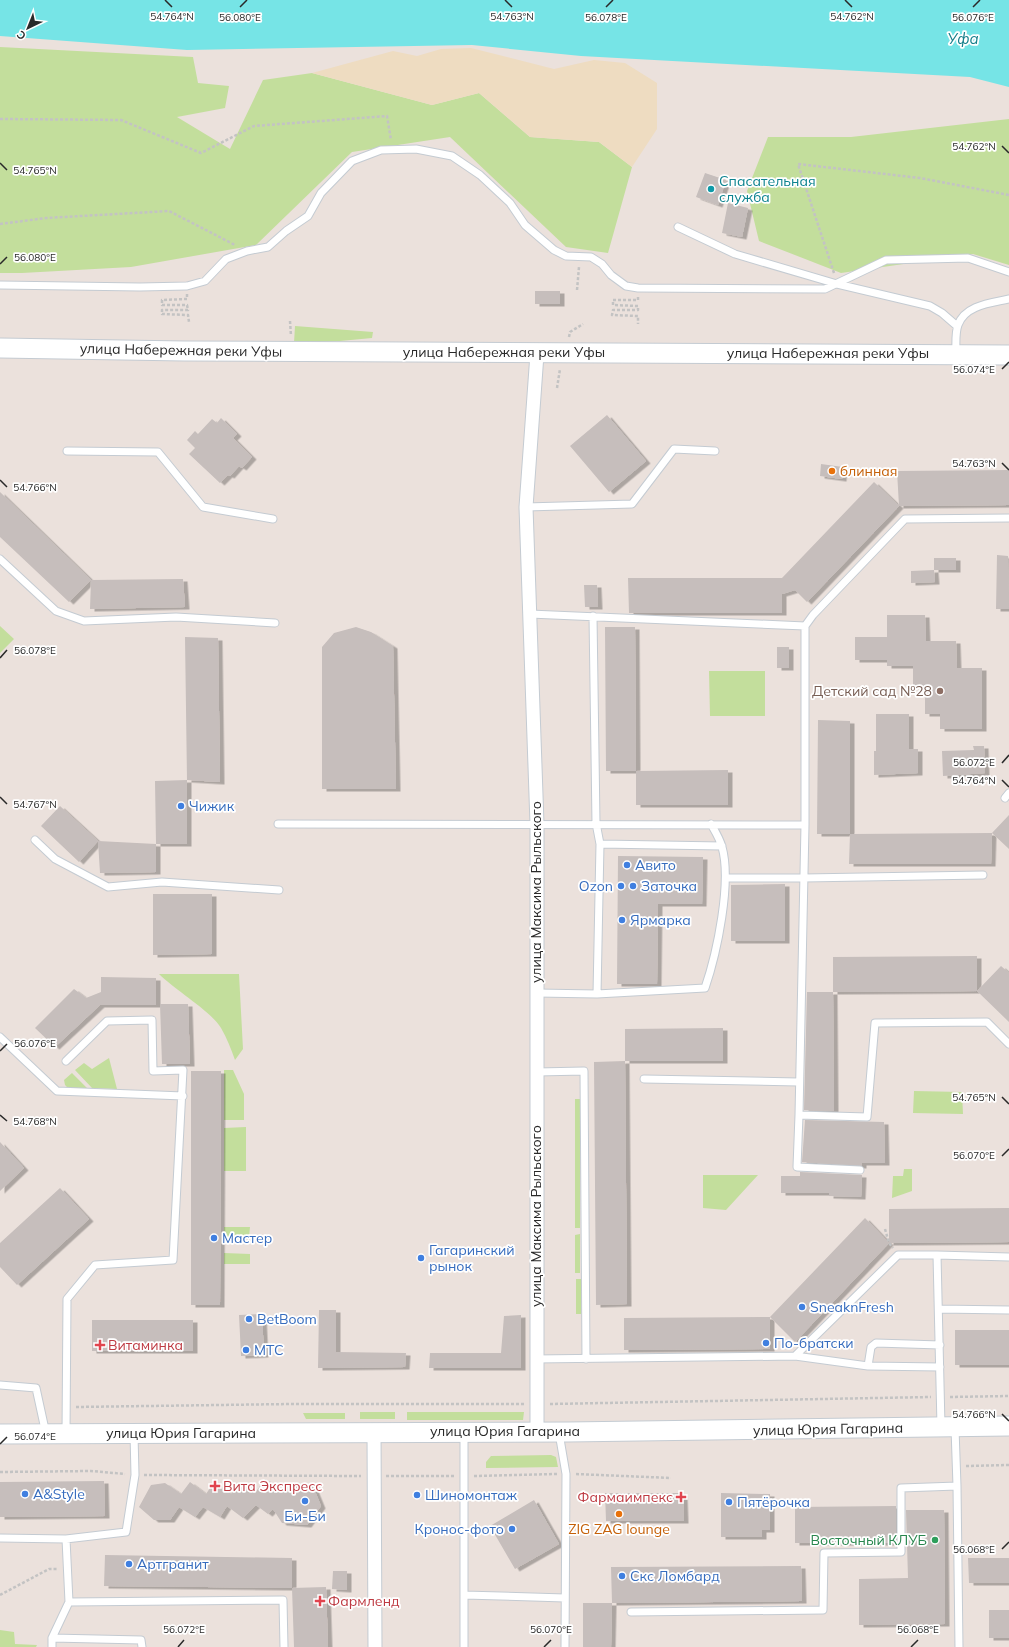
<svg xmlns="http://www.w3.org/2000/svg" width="1009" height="1647" viewBox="0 0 1009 1647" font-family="Mulish,sans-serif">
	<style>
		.green { fill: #c3de9c }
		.sand { fill: #eedcc1 }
		.water { fill: #76e4e6 }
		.building { fill: #c6bebc; filter: url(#shadow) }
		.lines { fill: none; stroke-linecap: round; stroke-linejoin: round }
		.lane-casing { stroke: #c4cbd2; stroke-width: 9 }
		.street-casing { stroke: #c4cbd2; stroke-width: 15 }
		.secondary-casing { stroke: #c4cbd2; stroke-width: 21 }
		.path { stroke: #c3c3c3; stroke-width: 2.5; stroke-dasharray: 3 2; stroke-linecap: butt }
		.lane { stroke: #fff; stroke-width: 7 }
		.street { stroke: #fff; stroke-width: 13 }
		.secondary { stroke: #fff; stroke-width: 19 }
		.ticks { fill: none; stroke: #292929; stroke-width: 1.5 }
		.culture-dot { fill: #0f9aa8; stroke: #fff; stroke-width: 1.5 }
		.food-dot { fill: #e8710a; stroke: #fff; stroke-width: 1.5 }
		.education-dot { fill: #8d6e63; stroke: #fff; stroke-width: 1.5 }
		.shop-dot { fill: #3f7fe0; stroke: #fff; stroke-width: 1.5 }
		.health-dot { fill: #e0444e; stroke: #fff; stroke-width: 1.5 }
		.leisure-dot { fill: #2e9e5b; stroke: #fff; stroke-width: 1.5 }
		.labels { text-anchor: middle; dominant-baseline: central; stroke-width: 3.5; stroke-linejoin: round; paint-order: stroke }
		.culture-label { font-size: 14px; fill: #0d838f; stroke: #fff; text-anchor: start }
		.street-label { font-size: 14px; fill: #292929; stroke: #fff }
		.food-label { font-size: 14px; fill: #c56008; stroke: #fff; text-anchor: start }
		.education-label { font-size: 14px; fill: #785e54; stroke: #fff; text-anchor: end }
		.shop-label { font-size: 14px; fill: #366cbe; stroke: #fff; text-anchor: start }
		.health-label { font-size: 14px; fill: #be3a42; stroke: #fff; text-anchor: start }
		.leisure-label { font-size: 14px; fill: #27864d; stroke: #fff; text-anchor: end }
		.water-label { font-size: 15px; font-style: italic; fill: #167f8b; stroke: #fff }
		.ticks-label { font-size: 10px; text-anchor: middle; fill: #292929; stroke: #fff; stroke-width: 3.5; stroke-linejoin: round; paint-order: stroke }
	</style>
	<defs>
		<filter id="shadow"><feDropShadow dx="4.5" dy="2.5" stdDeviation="0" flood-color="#0004"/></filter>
	</defs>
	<rect width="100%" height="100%" fill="#ebe1dc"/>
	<!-- green -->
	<path class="green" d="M0 47 193 57 198 83 229 86 225 108 177 117 230 149 263 80 312 73 432 105 479 93 530 137 599 142 632 167 608 253 566 247 450 137 352 152 256 245 131 267 22 273H0Z
		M1009 119V265L973 254 841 273 759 241 747 191 768 137H851Z
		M295 326 373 332 372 338 340 341 294 343Z
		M0 626 14 639 0 653Z
		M709 671H765V716H710Z
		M159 974H239L243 1049 235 1060C231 1049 227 1038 221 1028 212 1012 175 990 159 974Z
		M109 1058 117 1089 92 1088 75 1070 84 1063 92 1069Z
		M224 1070H233L244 1094V1120H224Z
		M72 1073 87 1088H68L65 1085 64 1080Z
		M914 1091 962 1092 963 1114 913 1113Z
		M575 1099H580V1228H575Z
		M246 1127V1171H224V1128Z
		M904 1169H912V1191L892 1198 893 1176H903Z
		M703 1175H758L726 1210 703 1208Z
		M224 1227H250L249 1237H224Z
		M580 1234V1273H575V1235Z
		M224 1253 250 1254V1264H224Z
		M576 1279H581V1314H576Z
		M360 1412H395V1419H360Z
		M407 1412H524L523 1420H407Z
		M303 1413H345V1419H306Z
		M551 1455 556 1457 558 1467 486 1468V1462L491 1456Z
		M0 1630 14 1632 15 1644 37 1645 36 1647H0Z"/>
	<!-- sand -->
	<path class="sand" d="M471 48 554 69 594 60 625 63 657 83V129L632 167 599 142 530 137 479 93 432 105 312 73 393 51 417 56 441 49Z"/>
	<!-- water -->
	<path class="water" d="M0 0H1009V87L970 77 581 56 472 45 187 50 0 36Z"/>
	<!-- building -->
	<path class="building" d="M705 173 726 180 718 205 696 197Z
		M728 203 748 208 742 237 722 233Z
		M535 291H560V304H535Z
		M607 415 646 461 609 492 570 446Z
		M221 418 237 434 233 438 252 457 242 468 239 466 230 476 228 475 220 483 189 454 195 448 187 440 195 431 198 434 212 419 217 423Z
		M821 464 843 467 842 479 820 476Z
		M1009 470V505L899 506 897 471Z
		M874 482 899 506 807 602 795 590 782 594V613H629L628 578H782Z
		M0 492 91 580 69 602 0 537Z
		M997 555 1008 556 1009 609H996Z
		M934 558H956V570H934Z
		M934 570 935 582 911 583V571Z
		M183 579 185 607 90 609 91 580Z
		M584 585H597L598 607H585Z
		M887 615H925L926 641H956L957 668H982V729H940V714H925V686H913V666H887V660H855V637H887Z
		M356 627 371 632 393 646 396 789H322V647L334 633Z
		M605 627H635L636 771H606Z
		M185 637 218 638 220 782 187 780Z
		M777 647H789V668H777Z
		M876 714H909V749H918V773L874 775V751H876Z
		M818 720 850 721V834H817Z
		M973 746H984L985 773 943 776 942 751 974 750Z
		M728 770V805H636V771Z
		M187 780V844H156L155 781Z
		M60 806 98 841 79 862 41 826Z
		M1009 815V849L992 833 991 864H849L850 834 992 833Z
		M98 841 156 844V872L100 873Z
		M618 856 703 857 702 904H658L657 984H617Z
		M785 884V941H731V885Z
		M153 894H212V954L153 955Z
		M977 956V991L1001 966 1009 973V1022L977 991 833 992V957Z
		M101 977 156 978V1005H100L55 1047 35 1028 74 989 86 998 101 992Z
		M807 992H833L834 1111 804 1110Z
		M160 1004H188L190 1064H162Z
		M723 1028V1061H625V1029Z
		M625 1061 627 1304 596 1305 594 1062Z
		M191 1071H221L220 1305H191Z
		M805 1120 884 1122 885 1163H862V1166L802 1162Z
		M0 1142 24 1168 0 1191Z
		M800 1172 862 1175 861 1197 829 1196V1193H781V1176H800Z
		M60 1188 89 1219 17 1285 0 1267V1243Z
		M1009 1208V1242L889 1243 795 1342 770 1317 865 1218 889 1243V1209Z
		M319 1310H336V1352L406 1353 405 1367 318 1368Z
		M262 1314 264 1355 241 1356 239 1315Z
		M521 1315V1368H429L430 1353H501L504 1316Z
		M770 1317V1349L624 1350V1318Z
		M92 1320H193V1351H92Z
		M955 1330H1009V1365H955Z
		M265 1479 280 1491 287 1485 312 1484 321 1506 307 1525 282 1523 273 1509 268 1514 256 1505 243 1518 227 1506 220 1517 203 1507 195 1517 179 1507 170 1520H154L139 1507 151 1485 165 1483 181 1494 190 1482 206 1494 214 1482 231 1494 239 1482 255 1493Z
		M104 1481 105 1516 0 1517V1482Z
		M605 1493H683L684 1521H606Z
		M721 1493 770 1494V1530H762V1537H721Z
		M534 1500 559 1544 515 1569 490 1526Z
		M896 1506V1543H795V1507Z
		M906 1510H944L945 1624 859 1625V1579L908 1578Z
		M105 1555 292 1558V1588L104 1586Z
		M968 1558H1009V1583H969Z
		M801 1566 802 1601 612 1603 611 1567Z
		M333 1571H347V1590L332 1589Z
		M326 1587 328 1647H294L292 1588Z
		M583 1603H612L611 1647H583Z
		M989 1610H1009V1638H989Z"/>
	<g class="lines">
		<!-- lane casing -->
		<g class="lane-casing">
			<path id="lane" d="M678 227 735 254 837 284 930 306 942 313 957 326
				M0 285 140 287 187 286 205 281 226 259 247 251 268 247 286 231 308 216 321 193 352 161 381 150 416 149 452 156 480 175 510 203 525 225 554 250 566 256 591 257 602 264 611 275 626 286 638 288 825 289 886 260 968 258 1009 272
				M956 353C956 345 955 333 958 325 965 305 991 303 1009 299
				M67 451 158 452 203 507 273 519
				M526 507 632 504 674 449 715 451
				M0 559 56 611 84 621 176 617 275 623
				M530 614 805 626V825
				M593 616 596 823 600 844 597 994
				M805 626 813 615 905 519 1009 518
				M1005 798 1009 793
				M278 824 805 825 799 1115 867 1117 875 1023 987 1022 1009 1044
				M35 840 55 859 108 887 162 882 279 890
				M600 844 722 846
				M726 878H804L983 875
				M537 993 597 994 705 988C717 953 732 882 722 847 720 839 715 831 711 824
				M0 1037 57 1091 183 1096
				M66 1061 107 1021 152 1020 153 1071 183 1070 173 1260 95 1265 67 1299 66 1434
				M537 1072 584 1071 586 1359
				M644 1079 798 1082
				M799 1115 797 1167 860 1170
				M939 1309 1009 1310
				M795 1356 868 1366 940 1367
				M535 1359 795 1356 898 1255H937
				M868 1366 871 1347 876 1343 940 1345
				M0 1385 36 1388 46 1434
				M941 1426 937 1255 1009 1257
				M955 1428 957 1486 959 1647
				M559 1433 566 1474 565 1647
				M0 1538 66 1539 126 1532 135 1475 134 1434
				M66 1539 69 1602 283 1600 284 1647
				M464 1595 565 1598
				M631 1612 823 1610 824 1553 901 1552V1488L957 1486
				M52 1638 69 1602
				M52 1647V1638L141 1640 142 1647
				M464 1647V1433"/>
		</g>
		<!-- street casing -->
		<g class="street-casing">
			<path id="street" d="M374 1431 375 1647
				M537 1431V824L526 507 537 354"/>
		</g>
		<!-- secondary casing -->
		<g class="secondary-casing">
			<path id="secondary" d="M0 348 184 351 1009 355
				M0 1434 568 1432 1009 1426"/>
		</g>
		<!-- path -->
		<path class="path" d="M0 119 121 120 201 153 254 126 387 116 391 140
			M0 224 46 218 169 211 235 245
			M834 273 798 164 920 178 1009 195
			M577 290 579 267
			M187 294V299L162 300V305H187L188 310H162V314L188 315 189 322
			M638 297V300H613V305L638 306V310H613L612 315 638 316V324
			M290 321 291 336
			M569 337 570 332 583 324
			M557 388 560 369
			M885 1229 889 1243 893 1248
			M950 1397 1009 1396
			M550 1404 931 1397
			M76 1407 290 1404H525
			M966 1466 1009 1465
			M0 1472 91 1471 125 1474
			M576 1474 671 1478
			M144 1475 361 1476
			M386 1476H455
			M474 1476 557 1474
			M0 1595 49 1569H57"/>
		<!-- lane -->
		<use href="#lane" class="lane"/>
		<!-- street -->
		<use href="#street" class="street"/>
		<!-- secondary -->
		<use href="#secondary" class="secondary"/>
	</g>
	<!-- ticks -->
	<path class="ticks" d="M165 0 172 7M505 0 512 7M845 0 852 7M240 7 247 0M606 7 613 0M973 7 980 0M1002 146 1009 153M0 163 7 170M0 264 7 257M1002 369 1009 362M1002 463 1009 470M0 480 7 487M0 658 7 650M1002 763 1009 755M1002 780 1009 787M0 797 7 804M0 1051 7 1044M1002 1097 1009 1104M0 1115 7 1121M1002 1156 1009 1149M1002 1414 1009 1421M0 1444 7 1437M1002 1549 1009 1542M178 1647 184 1640M544 1647 551 1640M911 1647 918 1640"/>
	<!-- markers -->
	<circle class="culture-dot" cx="711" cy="189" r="4"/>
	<g class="food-dot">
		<circle cx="832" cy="471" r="4"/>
		<circle cx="619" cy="1514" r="4"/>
	</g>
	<circle class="education-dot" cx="940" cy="691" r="4"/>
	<g class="shop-dot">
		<circle cx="181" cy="806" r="4"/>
		<circle cx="627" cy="865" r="4"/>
		<circle cx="621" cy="886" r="4"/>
		<circle cx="633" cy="886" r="4"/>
		<circle cx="622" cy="920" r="4"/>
		<circle cx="214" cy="1238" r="4"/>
		<circle cx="421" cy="1258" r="4"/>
		<circle cx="802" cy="1307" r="4"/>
		<circle cx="249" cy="1319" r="4"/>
		<circle cx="766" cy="1343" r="4"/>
		<circle cx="246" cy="1350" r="4"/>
		<circle cx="25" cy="1494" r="4"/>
		<circle cx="417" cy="1495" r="4"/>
		<circle cx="305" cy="1501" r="4"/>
		<circle cx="729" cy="1502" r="4"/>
		<circle cx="512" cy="1529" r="4"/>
		<circle cx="129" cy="1564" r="4"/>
		<circle cx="622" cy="1576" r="4"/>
	</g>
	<g class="health-dot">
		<path d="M98 1339h4v4h4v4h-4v4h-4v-4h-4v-4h4z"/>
		<path d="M213 1480h4v4h4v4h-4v4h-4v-4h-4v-4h4z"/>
		<path d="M679 1491h4v4h4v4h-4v4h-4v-4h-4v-4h4z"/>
		<path d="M318 1595h4v4h4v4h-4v4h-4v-4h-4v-4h4z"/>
	</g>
	<circle class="leisure-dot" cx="935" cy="1540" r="4"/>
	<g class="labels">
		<!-- culture labels -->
		<g class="culture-label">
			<text x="719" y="181">Спасательная<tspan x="719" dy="16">служба</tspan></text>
		</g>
		<!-- street labels -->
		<g class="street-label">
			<text transform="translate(181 350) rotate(1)">улица Набережная реки Уфы</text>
			<text x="504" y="352">улица Набережная реки Уфы</text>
			<text x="828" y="353">улица Набережная реки Уфы</text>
			<text transform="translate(536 892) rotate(-90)">улица Максима Рыльского</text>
			<text transform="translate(536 1216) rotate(-90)">улица Максима Рыльского</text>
			<text transform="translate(828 1429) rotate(-1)">улица Юрия Гагарина</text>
			<text x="505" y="1431">улица Юрия Гагарина</text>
			<text x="181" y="1433">улица Юрия Гагарина</text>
		</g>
		<!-- food labels -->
		<g class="food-label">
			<text x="840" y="471">блинная</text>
			<text x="619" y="1529" text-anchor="middle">ZIG ZAG lounge</text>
		</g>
		<!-- education labels -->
		<g class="education-label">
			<text x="932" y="691">Детский сад №28</text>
		</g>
		<!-- shop labels -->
		<g class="shop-label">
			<text x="189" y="806">Чижик</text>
			<text x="635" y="865">Авито</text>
			<text x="613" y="886" text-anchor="end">Ozon</text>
			<text x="641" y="886">Заточка</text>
			<text x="630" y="920">Ярмарка</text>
			<text x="222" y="1238">Мастер</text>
			<text x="429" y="1250">Гагаринский<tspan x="429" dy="16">рынок</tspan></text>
			<text x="810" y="1307">SneaknFresh</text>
			<text x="257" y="1319">BetBoom</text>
			<text x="774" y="1343">По-братски</text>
			<text x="254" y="1350">МТС</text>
			<text x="33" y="1494">A&amp;Style</text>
			<text x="425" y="1495">Шиномонтаж</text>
			<text x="737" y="1502">Пятёрочка</text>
			<text x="305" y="1516" text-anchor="middle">Би-Би</text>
			<text x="504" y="1529" text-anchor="end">Кронос-фото</text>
			<text x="137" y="1564">Артгранит</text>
			<text x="630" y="1576">Скс Ломбард</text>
		</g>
		<!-- health labels -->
		<g class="health-label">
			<text x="108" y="1345">Витаминка</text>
			<text x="223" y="1486">Вита Экспресс</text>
			<text x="673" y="1497" text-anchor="end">Фармаимпекс</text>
			<text x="328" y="1601">Фармленд</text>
		</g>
		<!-- leisure labels -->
		<g class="leisure-label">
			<text x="927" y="1540">Восточный КЛУБ</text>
		</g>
		<!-- water labels -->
		<g class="water-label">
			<text x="963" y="38">Уфа</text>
		</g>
	</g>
	<g class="ticks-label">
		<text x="512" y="20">54.763°N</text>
		<text x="172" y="20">54.764°N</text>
		<text x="852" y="20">54.762°N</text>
		<text x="240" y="21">56.080°E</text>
		<text x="606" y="21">56.078°E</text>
		<text x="973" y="21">56.076°E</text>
		<text x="974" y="150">54.762°N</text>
		<text x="35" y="174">54.765°N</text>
		<text x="35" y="261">56.080°E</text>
		<text x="974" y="373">56.074°E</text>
		<text x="974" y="467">54.763°N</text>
		<text x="35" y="491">54.766°N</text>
		<text x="35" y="654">56.078°E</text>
		<text x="974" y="766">56.072°E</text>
		<text x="974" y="784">54.764°N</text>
		<text x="35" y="808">54.767°N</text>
		<text x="35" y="1047">56.076°E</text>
		<text x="974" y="1101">54.765°N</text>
		<text x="35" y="1125">54.768°N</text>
		<text x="974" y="1159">56.070°E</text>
		<text x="974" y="1418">54.766°N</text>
		<text x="35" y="1440">56.074°E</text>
		<text x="974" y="1553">56.068°E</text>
		<text x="184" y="1633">56.072°E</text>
		<text x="551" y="1633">56.070°E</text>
		<text x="918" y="1633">56.068°E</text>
	</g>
	<!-- north arrow -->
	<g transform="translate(28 28) rotate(223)" stroke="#ffffff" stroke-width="3" paint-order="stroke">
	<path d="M0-3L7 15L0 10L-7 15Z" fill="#292929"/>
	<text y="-6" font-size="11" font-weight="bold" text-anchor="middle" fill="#292929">С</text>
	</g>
</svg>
